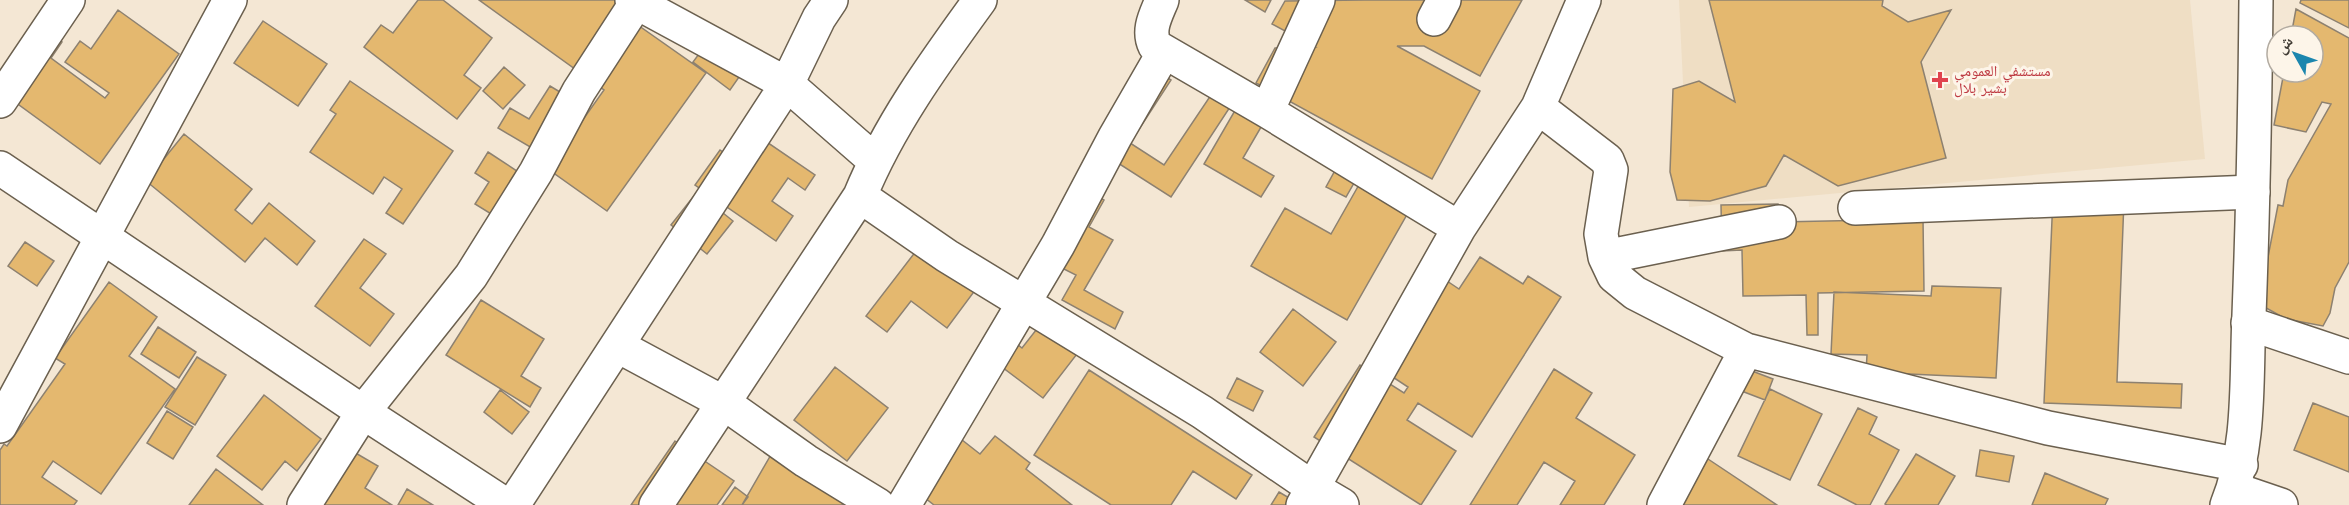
<svg xmlns="http://www.w3.org/2000/svg" width="2349" height="505" viewBox="0 0 2349 505" font-family="'Work Sans','Noto Naskh Arabic',sans-serif">
	<style>
		.built { fill: #efdec4 }
		.building { fill: #e4b86f; stroke: #8d8170; stroke-width: 1.5 }
		.lines { fill: none; stroke-linecap: round; stroke-linejoin: round }
		.street-casing { stroke: #6b604f; stroke-width: 36 }
		.secondary-casing { stroke: #6b604f; stroke-width: 36 }
		.street { stroke: #fff; stroke-width: 33 }
		.secondary { stroke: #fff; stroke-width: 33 }
		.health-dot { fill: #e0444e; stroke: #fdf5e9; stroke-width: 2 }
		.labels { text-anchor: middle; dominant-baseline: central; stroke-width: 6; stroke-linejoin: round; paint-order: stroke }
		.health-label { font-size: 15px; fill: #be3a42; stroke: #fdf5e9; text-anchor: start }
	</style>
	<rect width="100%" height="100%" fill="#f4e7d4"/>
	<!-- built -->
	<path class="built" d="M1679 0H2190L2205 159 1689 207Z"/>
	<!-- building -->
	<path class="building" d="M418 0H443L492 38 464 75 481 88 457 119 364 47 381 25 393 33Z
		M479 0H620L635 23 706 73 607 211 548 169 604 90Z
		M1245 0H1271L1265 12Z
		M1364 0H1522L1480 76 1424 46H1397L1480 91 1432 179 1256 83 1275 48 1315 47 1272 24 1285 1Z
		M1709 0H1883L1882 6 1908 22 1951 10 1921 62 1946 158 1838 186 1784 155 1766 186 1710 201 1677 200 1670 172 1673 89 1699 81 1735 102Z
		M2301 0H2349V28L2300 3Z
		M2296 9 2349 38V262L2335 288 2330 313 2323 326 2286 319 2259 304 2278 205 2283 206 2288 180 2331 104 2322 102 2306 132 2274 125 2284 72H2313V36H2291Z
		M118 10 179 54 100 164 0 91 36 24 62 42 51 58 105 98 109 93 65 62 80 41 91 49Z
		M263 21 327 64 298 106 234 63Z
		M707 43 744 70 730 90 693 62Z
		M504 67 525 85 503 109 483 91Z
		M1151 67 1171 80 1130 143 1164 165 1213 92 1232 104 1171 197 1096 149Z
		M350 81 453 151 403 224 386 213 402 189 384 177 373 194 310 152 336 114 330 110Z
		M550 86 570 98 537 151 498 128 510 108 529 119Z
		M1237 107 1264 122 1243 158 1274 176 1261 197 1204 164Z
		M184 134 252 189 235 210 252 224 269 203 315 241 297 265 265 238 245 262 146 181Z
		M758 136 815 175 805 190 788 178 772 201 793 216 776 241 695 185 720 150 739 163Z
		M488 152 523 175 496 217 475 204 489 182 475 173Z
		M1338 165 1358 176 1346 197 1326 187Z
		M1360 183 1409 211 1347 320 1251 266 1285 208 1331 234Z
		M1077 184 1104 200 1089 227 1113 240 1084 290 1123 312 1115 329 1062 300 1076 275 1060 267Z
		M697 192 733 221 707 254 671 225Z
		M2053 197 2124 200 2117 382 2182 384 2181 408 2044 403Z
		M1778 204 1779 222 1923 219 1924 291 1818 293V335H1807L1806 295 1743 296 1742 250 1722 251 1721 205Z
		M364 239 386 254 360 288 394 314 370 346 315 306Z
		M25 242 54 261 37 286 8 266Z
		M923 242 979 285 947 328 911 301 887 332 866 316Z
		M1480 257 1523 284 1528 276 1561 297 1472 437 1418 403 1407 420 1456 451 1421 505 1314 437 1360 365 1404 393 1408 387 1376 366 1441 277 1459 289Z
		M109 282 157 317 129 356 175 389 101 494 53 461 42 477 77 501 74 505H0V450L4 444 7 446 65 364 55 358Z
		M1932 286 2001 288 1996 378 1866 372 1867 355 1831 354 1834 292 1931 296Z
		M481 300 544 339 521 376 541 388 530 407 446 355Z
		M1293 309 1336 342 1303 386 1260 352Z
		M1040 325 1077 354 1043 398 990 358 1007 336 1022 348Z
		M158 327 196 352 179 378 141 354Z
		M197 357 226 375 195 425 165 407Z
		M1739 366 1773 379 1765 400 1731 387Z
		M835 367 888 408 847 461 794 420Z
		M1554 369 1592 393 1576 418 1635 455 1604 505H1560L1575 481 1544 462 1517 505H1470Z
		M1089 370 1252 475 1236 499 1193 471 1171 505H1111L1034 455Z
		M1237 378 1263 391 1253 411 1227 398Z
		M1770 389 1822 414 1790 480 1738 456Z
		M500 390 529 412 512 434 484 412Z
		M264 395 321 439 297 471 285 461 262 490 217 456Z
		M2313 403 2349 417V472L2294 450Z
		M1858 408 1877 417 1869 434 1899 450 1870 505H1857L1818 485Z
		M167 411 193 427 173 459 147 443Z
		M943 425 980 454 995 436 1030 463 1026 469 1072 505H934L901 479Z
		M675 441 734 481 717 505H631Z
		M347 448 378 466 365 488 392 505H312Z
		M1980 450 2014 456 2009 482 1976 476Z
		M1696 451 1777 505H1667Z
		M772 453 848 496 842 505H742Z
		M1916 454 1955 476 1938 505H1887L1885 504Z
		M216 469 263 505H189Z
		M2045 473 2108 499 2105 505H2032Z
		M735 487 748 497 742 505H722Z
		M407 489 433 505H398Z
		M1279 492 1301 505H1271Z"/>
	<g class="lines">
		<!-- street casing -->
		<g class="street-casing">
			<path id="street" d="M632 0 787 84 874 160
				M1162 0C1156 15 1147 30 1155 46L1267 111 1459 228
				M1434 19 1444 0
				M0 101 68 0
				M1538 107 1607 160 1611 170 1601 234 1605 257 1614 276 1635 293 1746 350 2048 428 2241 465
				M1267 111 1318 0
				M0 168 363 412 506 505
				M860 196 947 256 1202 412 1313 488 1342 505
				M1855 208 2253 192
				M1605 257 1779 222
				M2248 323 2349 357
				M618 346 724 403 806 461 878 505
				M2234 489 2281 505
				M304 505 363 412 471 276 536 172 579 91 638 0
				M513 505 787 84 819 18 831 0
				M656 505 860 196C889 125 935 62 980 0
				M904 505 1058 245 1115 137 1164 52
				M1303 505 1459 228 1538 107 1584 0
				M1664 505 1746 350"/>
		</g>
		<!-- secondary casing -->
		<g class="secondary-casing">
			<path id="secondary" d="M0 426 230 0
				M2227 505C2251 446 2246 378 2249 315 2253 210 2255 105 2256 0"/>
		</g>
		<!-- street -->
		<use href="#street" class="street"/>
		<!-- secondary -->
		<use href="#secondary" class="secondary"/>
	</g>
	<!-- markers -->
	<path class="health-dot" d="M1937 71h6v6h6v6h-6v6h-6v-6h-6v-6h6z"/>
	<g class="labels">
		<!-- health labels -->
		<g class="health-label">
			<text x="1954" y="71">مستشفي العمومي<tspan x="1954" dy="17">بشير بلال</tspan></text>
		</g>
	</g>
	<!-- north arrow -->
	<g transform="translate(2295 54) rotate(310)"><circle r="28" fill="#fdf5e9" stroke="#b2aba1" stroke-width="1.5"/>
	<path d="M0-4.5L10 22L0 15L-10 22Z" fill="#1c86ae"/>
	<text y="-9" font-size="16" font-weight="bold" text-anchor="middle" fill="#413c34">ش</text>
	</g>
</svg>
